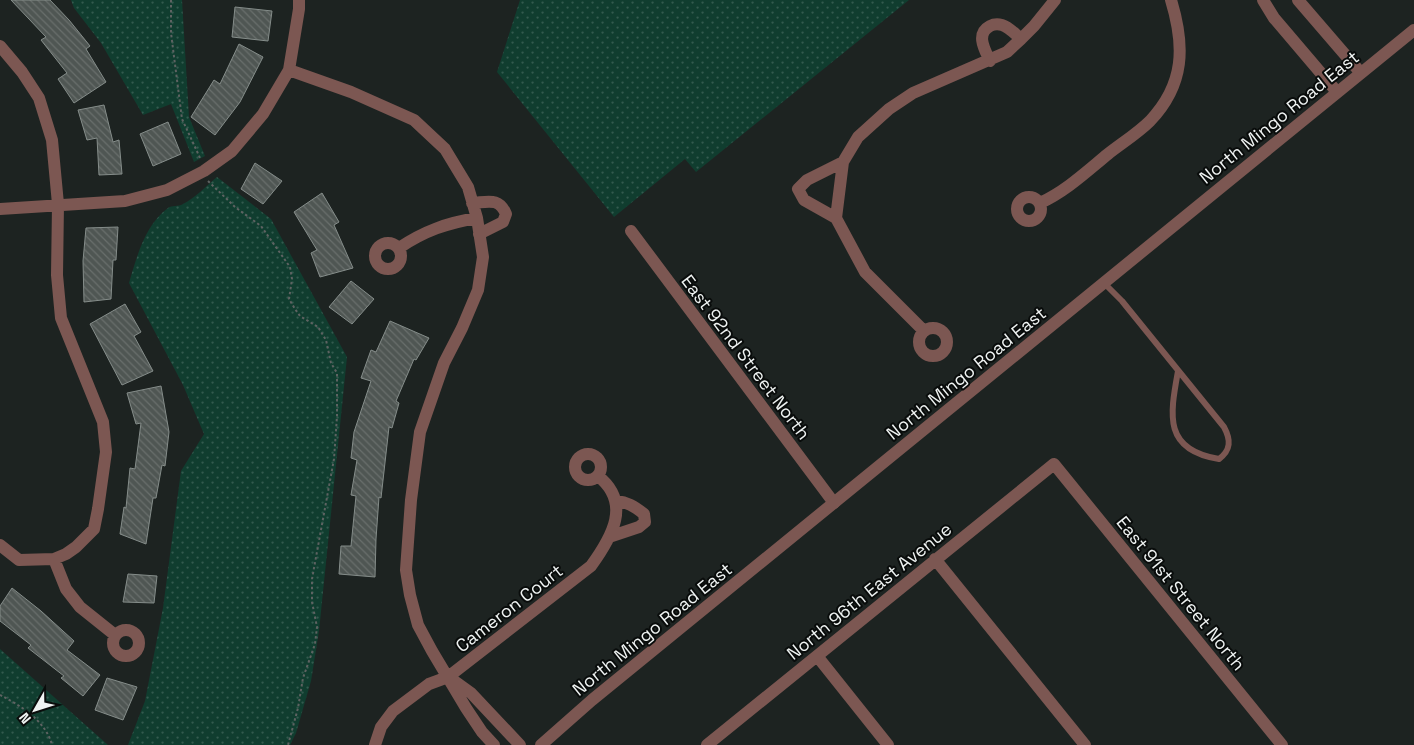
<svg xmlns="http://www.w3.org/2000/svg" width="1414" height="745" viewBox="0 0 1414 745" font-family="'Space Grotesk',sans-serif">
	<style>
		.grass { fill: url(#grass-dots) }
		.building { fill: url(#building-back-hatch); stroke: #858d8a }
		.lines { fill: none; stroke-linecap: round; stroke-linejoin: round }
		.path { stroke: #5e6362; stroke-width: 2; stroke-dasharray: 2.5 2.5; stroke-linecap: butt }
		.service { stroke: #7c5752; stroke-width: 6 }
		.minor { stroke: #7c5752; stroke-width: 12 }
		.tertiary { stroke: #7c5752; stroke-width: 12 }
		.labels { text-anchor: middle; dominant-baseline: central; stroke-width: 4; stroke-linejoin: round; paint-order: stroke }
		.street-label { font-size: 18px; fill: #eff3f2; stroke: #090c0b }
	</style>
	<defs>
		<pattern id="grass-dots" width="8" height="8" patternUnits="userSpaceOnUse" patternTransform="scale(1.25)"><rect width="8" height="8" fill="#103d2f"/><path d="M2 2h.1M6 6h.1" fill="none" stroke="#335a4e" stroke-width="1.8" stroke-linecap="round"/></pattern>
		<pattern id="building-back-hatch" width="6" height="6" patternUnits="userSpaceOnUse" patternTransform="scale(1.25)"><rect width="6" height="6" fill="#4f5653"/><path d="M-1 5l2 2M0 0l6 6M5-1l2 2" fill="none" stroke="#696f6c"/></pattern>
	</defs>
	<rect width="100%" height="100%" fill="#1d2321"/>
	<!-- grass -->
	<path class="grass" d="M71 0H182L189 117 205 156 194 162 171 104 143 115 101 43 74 8Z
		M520 0H909L696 172 685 159 614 217 497 72Z
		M217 177 271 219 347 357 319 631 311 681 296 733 290 745H128L145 701 163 608 181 471 204 434 183 385 129 283C137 256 145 225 168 208 172 205 178 207 183 204 195 198 206 186 217 177Z
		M0 649 108 745H0Z"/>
	<!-- building -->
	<path class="building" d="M11 0H50L69 20 90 46 86 49 106 82 74 103 58 79 67 73 41 40 46 37Z
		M235 7 272 11 268 41 232 37Z
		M239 44 263 57 240 102 215 135 191 117 214 80 220 84Z
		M104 105 113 142 119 140 122 174 99 175 97 138 87 140 78 110Z
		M168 122 181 154 153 166 140 134Z
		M255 163 282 181 263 204 241 189Z
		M322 193 339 222 334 225 353 268 320 277 311 253 317 250 294 212Z
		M118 227 116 260H113L111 299 84 302 83 261 86 228Z
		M351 281 374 299 352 324 329 307Z
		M125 304 141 332 134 336 153 371 122 385 90 324Z
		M390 321 429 338 416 360 414 359 396 401 399 403 392 428 389 427 381 498 379 497 376 539 375 577 339 574 341 546H351L356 496 351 495 357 460 351 458 354 432 371 381 361 378 371 350 376 352Z
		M161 386 169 432 165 466 162 465 156 498H153L146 544 120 534 124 507 126 508 130 468 135 469 141 423 136 424 127 393Z
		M128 574 157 576 154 603 123 602Z
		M12 588 41 611 74 641 67 650 100 675 83 696 61 678 64 676 28 648 31 645 0 621V606Z
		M107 678 137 687 123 720 95 710Z"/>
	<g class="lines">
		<!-- path -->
		<path class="path" d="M171 0V33L182 119 201 160
			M208 181 235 207 261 226 290 267 292 279 289 299 295 309 300 316 318 327 326 340 331 363 337 373V416L334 459 312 579V602L317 627 315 644 303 678 298 708 288 745
			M0 695C20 705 46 721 52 745"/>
		<!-- service -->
		<path class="service" d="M1104 283 1122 301 1224 427C1231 440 1231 450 1219 459 1163 450 1170 415 1178 371"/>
		<!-- minor -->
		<path class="minor" d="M1263 0 1274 18 1337 92
			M1298 0 1360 72
			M1021 39 1034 26 1055 0
			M0 46 22 72 39 98 52 140 58 204 57 275 61 318 103 422 106 452 98 509 94 529 76 547 66 554 54 559 19 560 0 545
			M289 70 351 92 414 120 445 149 468 187 477 218 483 257 478 290 462 328 444 363 420 432 411 500 406 570 410 595 418 625 432 651 466 708 482 732 494 745
			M1017 209a12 12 0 1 1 24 0a12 12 0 1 1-24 0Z
			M472 203C488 202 499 197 506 214L503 222 479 234
			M1040 203C1066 191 1086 172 1108 154 1122 143 1138 133 1150 121 1185 84 1185 46 1171 0
			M0 209 125 201 167 190 204 171 232 151 263 114 289 70 299 9V0
			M836 218 804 200 798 189 807 180 843 162
			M631 231 834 503
			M375 256a13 13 0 1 1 26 0a13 13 0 1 1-26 0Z
			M399 248C424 231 447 223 477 218
			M919 342a14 14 0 1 1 28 0a14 14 0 1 1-28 0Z
			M924 331 865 272 836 218 843 162 858 137 889 109 913 93 1007 52 1021 39C1015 34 1009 27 1002 25 998 24 994 24 990 26 975 34 985 50 990 61
			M575 467a13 13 0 1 1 26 0a13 13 0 1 1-26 0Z
			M609 537 639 527 645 522 644 514C634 506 627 502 616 501
			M54 559 66 589 80 607 115 635
			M935 559 1085 745
			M113 643a13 13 0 1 1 26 0a13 13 0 1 1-26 0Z
			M817 656 888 745
			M453 680 471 693 520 745
			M375 745 381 727 393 711 429 684 448 677 591 566C612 537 632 503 598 476
			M707 745 1054 464 1282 745"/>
		<!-- tertiary -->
		<path class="tertiary" d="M541 745 592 700 1414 30"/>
	</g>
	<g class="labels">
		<!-- street labels -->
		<g class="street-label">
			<text transform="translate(1279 117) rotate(-39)">North Mingo Road East</text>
			<text transform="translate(746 357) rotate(53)">East 92nd Street North</text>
			<text transform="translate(966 373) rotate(-39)">North Mingo Road East</text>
			<text transform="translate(869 591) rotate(-39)">North 96th East Avenue</text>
			<text transform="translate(1181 593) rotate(51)">East 91st Street North</text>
			<text transform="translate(509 608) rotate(-38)">Cameron Court</text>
			<text transform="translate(652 629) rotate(-39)">North Mingo Road East</text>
		</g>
	</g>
	<!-- north arrow -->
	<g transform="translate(35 710) rotate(231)" stroke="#090c0b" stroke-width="4" paint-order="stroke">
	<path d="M0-4L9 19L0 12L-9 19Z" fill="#eff3f2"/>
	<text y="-8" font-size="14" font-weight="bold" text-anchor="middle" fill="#eff3f2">N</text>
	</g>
</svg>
